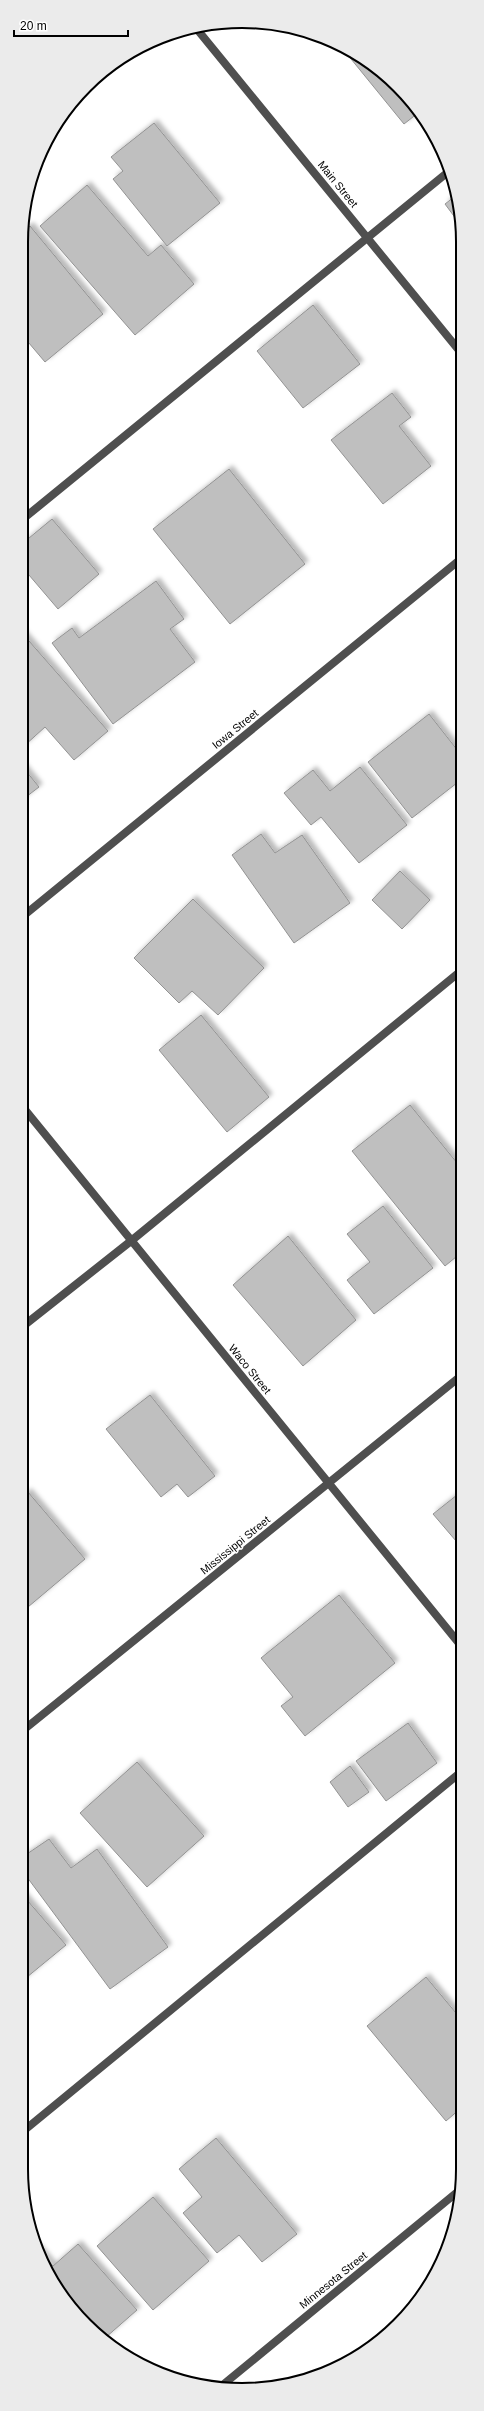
<svg xmlns="http://www.w3.org/2000/svg" width="484" height="2411" viewBox="0 0 484 2411" font-family="Arial,sans-serif">
	<style>
		.building { fill: #bfbfbf; stroke: #939393; filter: url(#shadow) }
		.lines { fill: none; stroke-linecap: round; stroke-linejoin: round }
		.service { stroke: #4f4f4f; stroke-width: 8 }
		.minor { stroke: #4f4f4f; stroke-width: 8 }
		.tertiary { stroke: #4f4f4f; stroke-width: 8 }
		.labels { text-anchor: middle; dominant-baseline: central; stroke-width: 3; stroke-linejoin: round; paint-order: stroke }
		.street-label { font-size: 11px; fill: #000; stroke: #fff }
		.rim { fill: none; stroke: #000; stroke-width: 2 }
	</style>
	<defs>
		<filter id="shadow"><feDropShadow dx="3.5" dy="-3.5" stdDeviation="2" flood-color="#0004"/></filter>
	</defs>
	<rect width="100%" height="100%" fill="#fff"/>
	<!-- building -->
	<path class="building" d="M338 43 398 86 418 113 404 124Z
		M154 123 220 203 167 246 113 179 123 171 111 157Z
		M87 185 148 256 161 245 194 284 135 335 40 226Z
		M454 197 462 227 445 204Z
		M30 226 103 314 45 362 23 336V231Z
		M313 305 360 364 303 408 257 351Z
		M392 393 411 417 399 426 431 466 383 504 331 440Z
		M229 469 305 564 230 624 153 529Z
		M52 519 99 574 58 609 23 568V543Z
		M156 581 184 619 170 629 195 662 113 724 52 643 72 628 79 638Z
		M22 633 108 731 74 760 45 727 24 746 22 744Z
		M429 714 462 756V779L412 818 368 762Z
		M22 766 39 787 22 800Z
		M360 767 407 825 359 863 321 817 311 825 284 793 313 770 330 791Z
		M261 834 275 853 302 835 350 903 294 943 232 855Z
		M400 871 430 900 402 929 372 900Z
		M193 899 264 968 218 1015 192 991 179 1003 134 958Z
		M201 1015 269 1097 227 1132 159 1050Z
		M410 1105 462 1169V1252L445 1266 352 1151Z
		M383 1206 433 1268 374 1314 347 1280 370 1262 347 1234Z
		M288 1236 356 1320 303 1366 233 1285Z
		M150 1395 215 1476 188 1497 177 1484 161 1497 106 1429Z
		M462 1491V1548L433 1514Z
		M28 1492 85 1559 28 1607 22 1599V1497Z
		M339 1595 395 1663 305 1736 281 1706 293 1697 261 1658Z
		M408 1723 437 1763 386 1801 356 1761Z
		M137 1762 204 1836 147 1887 80 1813Z
		M350 1766 369 1792 348 1807 330 1782Z
		M49 1839 71 1868 97 1849 168 1947 110 1989 21 1869V1858Z
		M21 1893 66 1945 21 1982Z
		M426 1977 461 2019V2063L456 2067 461 2073V2108L446 2121 367 2026Z
		M216 2138 297 2234 262 2262 239 2235 217 2253 183 2213 202 2197 179 2169Z
		M153 2197 209 2261 153 2310 97 2246Z
		M78 2244 137 2310 105 2338 86 2325 38 2253 37 2247 53 2266Z"/>
	<g class="lines">
		<!-- service -->
		<path class="service" d="M23 519 448 172
			M22 1327 131 1241 462 970
			M21 2133 461 1772"/>
		<!-- minor -->
		<path class="minor" d="M22 917 462 558
			M22 1106 462 1647
			M21 1732 462 1375
			M219 2388 461 2189"/>
		<!-- tertiary -->
		<path class="tertiary" d="M196 28 462 354"/>
	</g>
	<g class="labels">
		<!-- street labels -->
		<g class="street-label">
			<text transform="translate(338 184) rotate(51)">Main Street</text>
			<text transform="translate(235 729) rotate(-39)">Iowa Street</text>
			<text transform="translate(250 1369) rotate(51)">Waco Street</text>
			<text transform="translate(235 1545) rotate(-39)">Mississippi Street</text>
			<text transform="translate(333 2280) rotate(-39)">Minnesota Street</text>
		</g>
	</g>
	<!-- crop -->
	<path d="M0 0H484V2411H0ZM242 28H242A214 214 0 0 1 456 242V2169A214 214 0 0 1 242 2383H242A214 214 0 0 1 28 2169V242A214 214 0 0 1 242 28Z" fill="#ebebeb" fill-rule="evenodd"/>
	<path class="rim" d="M242 28H242A214 214 0 0 1 456 242V2169A214 214 0 0 1 242 2383H242A214 214 0 0 1 28 2169V242A214 214 0 0 1 242 28Z"/>
	<!-- scale -->
	<path d="M14 30v6h114v-6" fill="none" stroke="#000000" stroke-width="2"/>
	<text x="20" y="30" font-size="12" fill="#000000" stroke="#ffffff" stroke-width="3" paint-order="stroke">20 m</text>
</svg>
